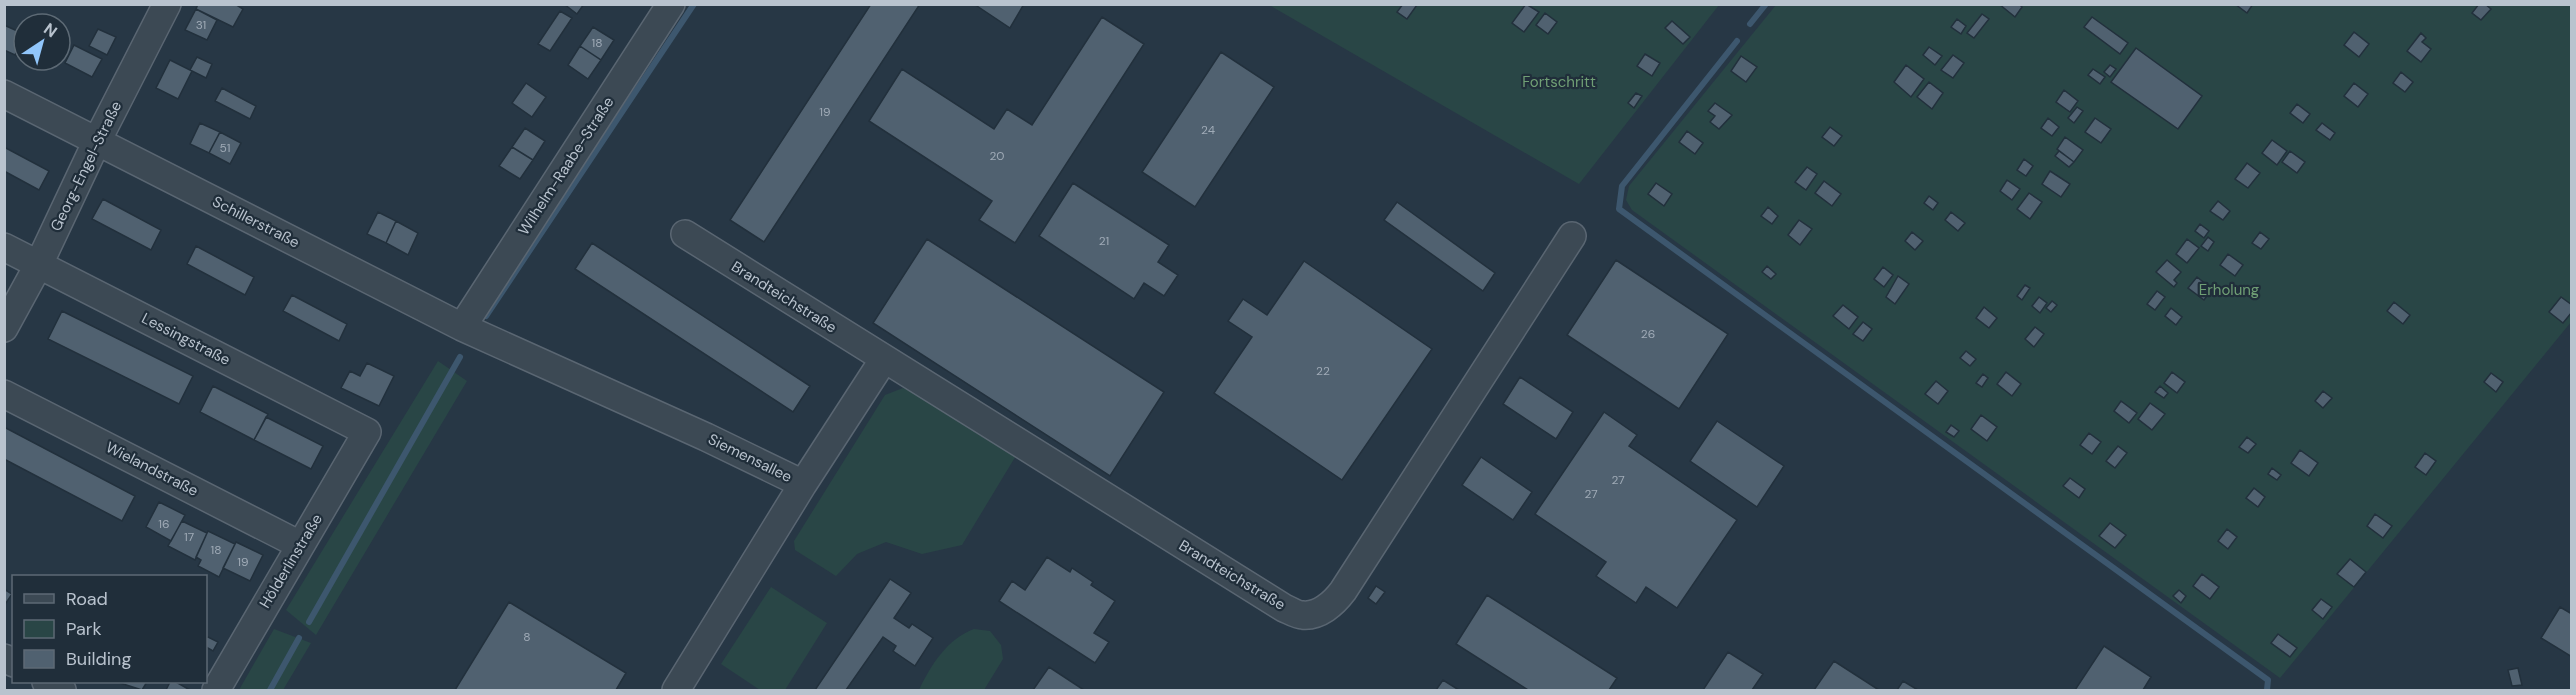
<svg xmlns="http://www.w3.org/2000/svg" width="2576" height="695" viewBox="0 0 2576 695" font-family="'DM Sans',sans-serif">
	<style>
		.green { fill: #294646 }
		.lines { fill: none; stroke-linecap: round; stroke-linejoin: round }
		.stream { stroke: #3d576e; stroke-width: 6 }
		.building { fill: #506170; stroke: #22303c; stroke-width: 1.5 }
		.minor-casing { stroke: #5a6672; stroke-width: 30 }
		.minor { stroke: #3c4954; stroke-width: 27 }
		.labels { text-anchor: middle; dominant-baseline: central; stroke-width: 4.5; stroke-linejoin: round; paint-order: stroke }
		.number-label { font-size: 12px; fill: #9faab6 }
		.park-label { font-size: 15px; fill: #709f75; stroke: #202e3a }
		.street-label { font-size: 15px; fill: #b9c3ce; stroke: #202e3a }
	</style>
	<rect width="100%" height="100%" fill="#273745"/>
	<!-- green -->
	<path class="green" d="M1269 5H1719L1579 184Z
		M1776 5H2571V322L2280 678 1632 210 1626 200 1629 186Z
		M438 361 467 381 316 635 286 610Z
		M903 388 923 395 1017 454 962 545 922 554 886 542 857 554 836 576 795 550 794 541 885 395Z
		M771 587 827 623 785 690H760L721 664Z
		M274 629 311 643 283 690H239Z
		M974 629 990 631 1001 645 1003 659 984 690H919C931 665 947 639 974 629Z"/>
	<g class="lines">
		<!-- stream -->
		<path class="stream" d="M1750 24 1766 4
			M1737 41 1622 186 1619 209 2268 680 2267 690
			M486 316 694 4
			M309 622 460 357
			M270 690 299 638"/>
	</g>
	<!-- building -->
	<path class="building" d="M198 4H235L243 9 233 27 196 9Z
		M564 4H584L577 14Z
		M871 4H920L764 242 730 220Z
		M974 4H1024L1010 28Z
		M1403 4 1417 5 1407 19 1397 12Z
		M1526 4 1539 12 1524 32 1512 23Z
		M1999 4H2019L2022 7 2015 17Z
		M2235 4H2253L2247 13Z
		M2479 4H2485L2491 9 2481 20 2472 13Z
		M196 9 217 20 207 40 185 30Z
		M560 11 572 18 550 51 538 44Z
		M1545 13 1557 22 1548 34 1536 25Z
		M1982 14 1989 19 1974 38 1967 33Z
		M1102 17 1144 44 1015 243 979 220 992 201 869 121 902 69 994 129 1007 109 1032 125Z
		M2092 17 2128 43 2120 54 2084 27Z
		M1957 19 1966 26 1961 34 1951 27Z
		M1672 21 1690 37 1683 44 1665 28Z
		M4 25 24 34 15 55 4 50Z
		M593 27 614 40 601 60 580 46Z
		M98 29 116 37 107 55 89 46Z
		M2354 32 2369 44 2359 57 2344 45Z
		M2421 33 2426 38 2422 42 2431 49 2421 62 2407 51Z
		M24 37V60L15 55Z
		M74 45 102 59 92 77 65 63Z
		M580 46 601 60 588 79 568 65Z
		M1929 47 1942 56 1935 65 1923 55Z
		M2136 48 2202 96 2178 129 2111 82Z
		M1221 52 1274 87 1195 207 1142 172Z
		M1645 54 1660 63 1652 76 1637 66Z
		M1953 55 1964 63 1953 78 1941 70Z
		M1741 56 1757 67 1746 82 1731 71Z
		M197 57 212 64 206 78 190 70Z
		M170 60 192 71 178 99 156 88Z
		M1906 65 1924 79 1911 97 1894 82Z
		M2110 65 2116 69 2110 77 2104 72Z
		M2093 69 2105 77 2100 84 2088 75Z
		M2401 72 2413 82 2405 92 2393 83Z
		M1929 82 1943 93 1932 109 1917 97Z
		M526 83 546 97 532 117 512 103Z
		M2354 83 2368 94 2358 107 2344 96Z
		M222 88 256 106 250 119 215 101Z
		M2064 90 2078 101 2070 112 2056 102Z
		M1636 93 1642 96 1634 108 1628 103Z
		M1715 103 1732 115 1719 129 1710 122 1715 116 1708 111Z
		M2297 104 2310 114 2303 123 2290 113Z
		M2077 107 2083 111 2074 123 2068 118Z
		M2048 118 2059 127 2052 136 2041 128Z
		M2095 118 2111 129 2101 143 2085 132Z
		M200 123 220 132 209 153 190 144Z
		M2322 123 2335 133 2330 140 2316 130Z
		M1830 127 1842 136 1834 146 1822 137Z
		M525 128 545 141 533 160 512 147Z
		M1687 131 1703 143 1695 154 1679 142Z
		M220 132 241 143 230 164 209 153Z
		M2065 137 2083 150 2074 162 2057 149Z
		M2272 140 2287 151 2277 165 2262 153Z
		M4 147 49 171 39 190 4 171Z
		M512 147 533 160 520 179 499 166Z
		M2059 151 2074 162 2069 167 2055 156Z
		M2290 151 2305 162 2297 173 2282 162Z
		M2024 159 2033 166 2026 176 2017 170Z
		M2247 163 2260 173 2248 188 2235 179Z
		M1807 167 1817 174 1806 190 1795 182Z
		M2050 171 2070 184 2061 197 2042 184Z
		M2007 180 2020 189 2012 200 2000 191Z
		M1824 181 1841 194 1832 206 1815 193Z
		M1073 183 1169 245 1158 262 1178 275 1164 296 1144 283 1134 299 1039 236Z
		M1656 183 1672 194 1664 206 1648 194Z
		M2029 193 2042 202 2030 219 2017 209Z
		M1929 196 1938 203 1933 210 1924 203Z
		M103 199 161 230 151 250 92 219Z
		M2218 201 2230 211 2223 220 2210 211Z
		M1397 202 1495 273 1483 291 1384 220Z
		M1768 207 1778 216 1772 224 1761 216Z
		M378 212 396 221 386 243 367 234Z
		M1951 212 1965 223 1958 231 1945 220Z
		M1799 220 1812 229 1800 245 1788 235Z
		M396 221 418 233 408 255 386 243Z
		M2200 224 2209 231 2204 238 2195 231Z
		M1912 232 1923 241 1915 250 1905 241Z
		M2260 232 2269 239 2261 249 2252 243Z
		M2208 237 2214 242 2208 251 2201 246Z
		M927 239 1164 392 1110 476 873 323Z
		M2187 239 2199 248 2187 263 2176 254Z
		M592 243 810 386 793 412 575 269Z
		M196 246 254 277 245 295 187 264Z
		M2228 254 2243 265 2235 276 2220 265Z
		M1616 260 1728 334 1679 409 1567 335Z
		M2167 260 2181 272 2174 280 2177 283 2174 287 2156 272Z
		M1304 261 1432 349 1342 480 1214 393 1252 337 1228 321 1243 299 1267 315Z
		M1767 266 1776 274 1771 279 1762 272Z
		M1883 267 1893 275 1884 287 1874 279Z
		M1898 276 1909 284 1895 304 1886 297Z
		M2197 277 2212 289 2204 300 2188 288Z
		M2025 285 2030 288 2022 300 2017 296Z
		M2157 291 2165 297 2155 310 2147 304Z
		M292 295 347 324 339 341 283 311Z
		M2039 297 2047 303 2040 313 2032 306Z
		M2561 297 2572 305V312L2563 323 2549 312Z
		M2052 301 2057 305 2051 312 2046 308Z
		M2394 302 2410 315 2403 324 2387 311Z
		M1843 305 1858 317 1849 329 1833 316Z
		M1984 307 1997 318 1989 328 1976 318Z
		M2171 308 2182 317 2176 325 2165 316Z
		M62 311 193 376 179 404 48 339Z
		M1863 322 1872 329 1863 341 1853 334Z
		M2035 327 2044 334 2034 347 2025 339Z
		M1966 351 1976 359 1970 366 1960 358Z
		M367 363 394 376 379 406 341 388 350 371 360 376Z
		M2006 372 2021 384 2012 396 1997 384Z
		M2172 372 2185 382 2177 393 2164 383Z
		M2491 373 2503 382 2496 392 2484 382Z
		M1983 374 1988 378 1982 387 1976 383Z
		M1520 377 1573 412 1556 439 1503 404Z
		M1936 381 1948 391 1938 404 1925 394Z
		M213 386 268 414 254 440 200 412Z
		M2160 386 2168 393 2164 398 2155 392Z
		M2323 391 2332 398 2323 408 2315 401Z
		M2121 401 2137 413 2129 423 2114 411Z
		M2150 403 2165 414 2152 430 2138 419Z
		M1604 412 1637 435 1629 446 1737 520 1677 608 1646 587 1636 603 1596 576 1606 562 1535 514Z
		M1981 415 1997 427 1987 441 1971 429Z
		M266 417 323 446 311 469 254 440Z
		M1717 421 1784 466 1757 507 1690 461Z
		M1951 425 1959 431 1954 437 1946 432Z
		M4 427 135 496 122 521 4 459Z
		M2089 433 2101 442 2092 454 2080 445Z
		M2247 437 2256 444 2248 453 2239 447Z
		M2118 446 2127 453 2115 468 2106 461Z
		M2300 450 2318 463 2309 476 2291 463Z
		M2425 453 2436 461 2426 475 2415 467Z
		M1481 457 1532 492 1513 520 1462 485Z
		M2272 468 2281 475 2277 480 2268 474Z
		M2070 478 2085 489 2079 498 2063 486Z
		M2254 488 2265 497 2258 507 2246 498Z
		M159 502 185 515 171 541 146 527Z
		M2375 514 2392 526 2383 538 2367 526Z
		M182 521 207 533 195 560 168 546Z
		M2110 523 2126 535 2115 548 2099 536Z
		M2227 529 2237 537 2228 549 2218 541Z
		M208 531 235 544 219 577 198 566 201 560 196 557Z
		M236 542 263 555 250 581 223 568Z
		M1047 557 1070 572 1072 568 1093 582 1091 585 1115 601 1094 633 1109 642 1095 663 999 601 1012 581 1025 590Z
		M2350 559 2366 572 2354 587 2337 574Z
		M2202 574 2219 587 2210 599 2193 586Z
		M890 579 911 593 894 618 909 628 912 624 933 638 915 666 893 651 896 646 883 637 846 690H815Z
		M1376 586 1385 592 1376 604 1368 598Z
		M4 589 12 594 4 606Z
		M2179 590 2186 596 2181 603 2173 596Z
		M1487 595 1617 678 1609 690H1528L1456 644Z
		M2321 599 2332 607 2323 619 2312 610Z
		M509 602 626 673 616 690H455Z
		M2560 607 2572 614V657L2541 638Z
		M2278 634 2297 648 2290 657 2271 643Z
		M206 636 218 642 213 651 206 647Z
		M2104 646 2151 677 2143 690H2075Z
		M1728 652 1763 674 1752 690H1703Z
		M1834 661 1879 690H1814Z
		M1049 667 1084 690H1033Z
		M2518 668 2522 685 2512 686 2508 670Z
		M1443 680 1459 690H1436Z
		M1903 681 1918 690H1897Z
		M117 682H147L142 690Z
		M170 682H176L190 690H166Z"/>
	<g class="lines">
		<!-- minor casing -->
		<g class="minor-casing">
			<path id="minor" d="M4 94 462 327 706 437 803 484 676 690
				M685 234 1284 608C1289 610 1297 615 1302 615 1319 617 1334 603 1343 591L1572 236
				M4 247 367 432 216 690
				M462 327 671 4
				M4 328 39 264 97 141 167 4
				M4 394 300 545
				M803 484 884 359
				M4 658 14 663
				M46 682 62 690"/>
		</g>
		<!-- minor -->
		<use href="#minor" class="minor"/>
	</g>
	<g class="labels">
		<!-- number labels -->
		<g class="number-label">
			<text x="201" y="25">31</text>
			<text x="597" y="43">18</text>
			<text x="825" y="112">19</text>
			<text x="1208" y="130">24</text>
			<text x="225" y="148">51</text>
			<text x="997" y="156">20</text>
			<text x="1104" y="241">21</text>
			<text x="1648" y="334">26</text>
			<text x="1323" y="371">22</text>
			<text x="1618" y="480">27</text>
			<text x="1591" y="494">27</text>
			<text x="164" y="524">16</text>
			<text x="189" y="537">17</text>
			<text x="216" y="550">18</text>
			<text x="243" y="562">19</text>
			<text x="527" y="637">8</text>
		</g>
		<!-- park labels -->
		<g class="park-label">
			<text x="1559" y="82">Fortschritt</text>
			<text x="2229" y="290">Erholung</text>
		</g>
		<!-- street labels -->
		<g class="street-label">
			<text transform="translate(86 166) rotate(-64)">Georg-Engel-Straße</text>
			<text transform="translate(566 166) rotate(-57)">Wilhelm-Raabe-Straße</text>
			<text transform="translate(256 222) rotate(27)">Schillerstraße</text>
			<text transform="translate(784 297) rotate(32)">Brandteichstraße</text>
			<text transform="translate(186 339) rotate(27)">Lessingstraße</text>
			<text transform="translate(750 458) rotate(26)">Siemensallee</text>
			<text transform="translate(152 469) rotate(27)">Wielandstraße</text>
			<text transform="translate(291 561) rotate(-59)">Hölderlinstraße</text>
			<text transform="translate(1232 575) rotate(31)">Brandteichstraße</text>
		</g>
	</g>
	<!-- border -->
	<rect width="2576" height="695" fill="none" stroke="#b9c3ce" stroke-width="12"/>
	<!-- legend -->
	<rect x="12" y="575" width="195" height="108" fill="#202e3a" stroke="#5d6a75" stroke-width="1.5"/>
	<rect x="24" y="594" width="30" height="9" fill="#3c4954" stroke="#5d6a75" stroke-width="1.5"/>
	<text x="66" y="605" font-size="18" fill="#b9c3ce">Road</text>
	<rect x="24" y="620" width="30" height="18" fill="#294646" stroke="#5d6a75" stroke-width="1.5"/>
	<text x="66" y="635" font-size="18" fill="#b9c3ce">Park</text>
	<rect x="24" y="650" width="30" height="18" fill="#506170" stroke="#5d6a75" stroke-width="1.5"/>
	<text x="66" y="665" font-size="18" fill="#b9c3ce">Building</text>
	<!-- north arrow -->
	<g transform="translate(42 42) rotate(36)"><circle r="28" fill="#202e3a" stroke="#5d6a75" stroke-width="1.5"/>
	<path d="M0-4.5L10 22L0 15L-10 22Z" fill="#91c6fb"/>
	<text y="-9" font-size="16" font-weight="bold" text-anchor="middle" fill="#b9c3ce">N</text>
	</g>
</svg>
